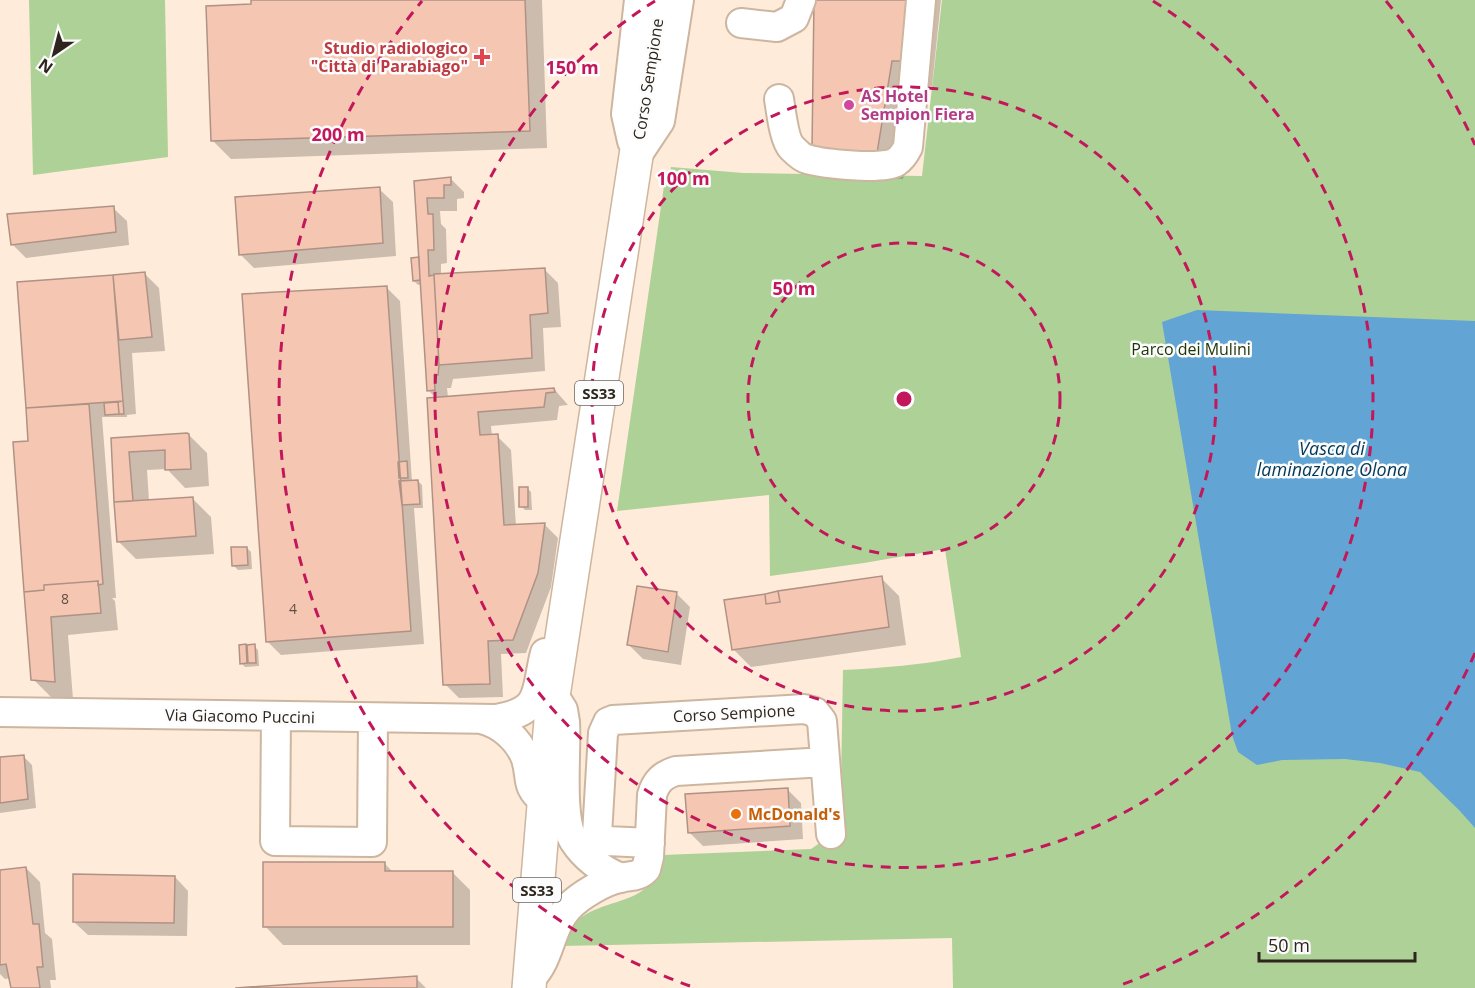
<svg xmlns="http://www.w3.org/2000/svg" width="1475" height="988" viewBox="0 0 1475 988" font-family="'Open Sans',sans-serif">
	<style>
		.green { fill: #aed197 }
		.water { fill: #62a4d4 }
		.shadow { fill: #0003 }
		.building { fill: #f5c7b3; stroke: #b09285; stroke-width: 1.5 }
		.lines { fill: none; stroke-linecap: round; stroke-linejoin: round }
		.minor-casing { stroke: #cdb6a0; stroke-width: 32 }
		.major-casing { stroke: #cdb6a0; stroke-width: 36 }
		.minor { stroke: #fff; stroke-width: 28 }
		.major { stroke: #fff; stroke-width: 33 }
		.ring { fill: none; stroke: #c2185b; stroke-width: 3; stroke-dasharray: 10 8 }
		.health-dot { fill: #e0444e; stroke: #fcfcfc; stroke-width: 2 }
		.hotel-dot { fill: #d1479c; stroke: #fcfcfc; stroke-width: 2 }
		.food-dot { fill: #e8710a; stroke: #fcfcfc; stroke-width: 2 }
		.labels { text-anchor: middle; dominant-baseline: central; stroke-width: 5; stroke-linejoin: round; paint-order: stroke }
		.number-label { font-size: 14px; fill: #604e42 }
		.shield { fill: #fcfcfc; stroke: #6c6660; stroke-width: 1.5 }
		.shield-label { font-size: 15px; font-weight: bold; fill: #2e251d }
		.health-label { font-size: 16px; font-weight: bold; fill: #be3a42; stroke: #fcfcfc; text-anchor: end }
		.street-label { font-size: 16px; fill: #2e251d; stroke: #fcfcfc }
		.hotel-label { font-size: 16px; font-weight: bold; fill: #b23c85; stroke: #fcfcfc; text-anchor: start }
		.park-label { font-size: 16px; fill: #1c3405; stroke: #fcfcfc }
		.food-label { font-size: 16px; font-weight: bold; fill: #c56008; stroke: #fcfcfc; text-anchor: start }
		.water-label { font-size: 18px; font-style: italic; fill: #013859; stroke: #fcfcfc }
		.centre { fill: #c2185b; stroke: #fcfcfc; stroke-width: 3 }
		.ring-label { font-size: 18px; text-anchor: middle; font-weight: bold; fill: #c2185b; stroke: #fcfcfc; stroke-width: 5; stroke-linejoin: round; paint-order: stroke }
	</style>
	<rect width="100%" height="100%" fill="#ffebd9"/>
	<!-- green -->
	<path class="green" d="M29 0H165L168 157 33 175Z
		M942 0H1475V988H953L952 938 561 946C565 939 569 927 575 922 608 894 653 909 663 855L811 849 824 840H840L843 670C883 668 922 665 961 657L945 549 864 563 770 576 769 495 617 511 666 172H670L671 167 743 173 922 176Z"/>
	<!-- water -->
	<path class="water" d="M1197 310 1475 321V828L1459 810 1420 772 1380 763 1345 759 1282 760 1257 765 1238 752 1232 735 1162 322Z"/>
	<!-- shadow -->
	<path class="shadow" d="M253 0H542L547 148 231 159 213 141 253 6Z
		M816 0H941L932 86H918L903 179 840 173 814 147V19Z
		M451 179 464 192V198L457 199V211H440L441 224 446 229 447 263 441 264V276L544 269 558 283 561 327 543 328 545 371 453 379 451 388H447L448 398 554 389 568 405 559 406 557 420 491 426 492 436H497L511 450 516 526 544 524 558 538 551 587 526 653 501 654 503 697 459 698 445 684 437 399 428 390 422 284 418 285 414 281 420 258 415 182Z
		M379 189 393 202 396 256 254 268 240 254Z
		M113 208 127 221 129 245 26 258 12 244Z
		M145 274 159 288 165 351 132 353 136 414 127 415V417H102L116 598H112L115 601 118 630 68 635 73 699 51 697 33 679 30 442 19 283Z
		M386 287 400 301 412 482 418 481 422 485 423 508H414L424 644 281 655 267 641Z
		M189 435 207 453 209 486 185 488 167 469 147 470 149 501 192 498 211 517 214 554 136 559 118 541 112 440Z
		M527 488 531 492 532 510H525L521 506Z
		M247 548 251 552 252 569 238 570 234 566Z
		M881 578 899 596 906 645 751 667 733 649Z
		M677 594 690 607 681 665 643 659 629 645Z
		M245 646 248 649 254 646 258 650 259 666 245 667 241 663Z
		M23 756 32 765 36 808 0 813V763Z
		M787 789 801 803 803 839 703 846 689 832Z
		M384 863 393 872H452L470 890V945H283L265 926Z
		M26 868 40 882 45 933 52 939 56 980H50L51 988H12L11 978 5 979 0 974V871Z
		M175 877 188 891 187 936 88 935 74 922Z
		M416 978 426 988H259Z"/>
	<!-- building -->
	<path class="building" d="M251 0H525L530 131 211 141 206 6 251 4Z
		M814 0H913L907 61H892L877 153 812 148Z
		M451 177V185H444V198H427L428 214H433L434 250H428L429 276 434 275 439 365 438 375H434L435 390 427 391 414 181Z
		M380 187 383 243 239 255 235 197Z
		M114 206 116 232 11 245 7 214Z
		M419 257 420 280 413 281 411 258Z
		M545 268 548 313 530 315 532 358 439 365 434 274Z
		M145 272 152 337 119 340 113 275Z
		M113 275 123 401 26 408 17 282Z
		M387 286 411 631 266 642 242 294Z
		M554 388 555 392 546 393 544 407 478 412 480 435 498 434 504 525 545 523 538 573 513 640 488 641 490 684 443 685 427 398Z
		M123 401 124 414H119L118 402Z
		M118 402 119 414 105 415 104 403Z
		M89 404 103 584 98 585V581L44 585V590L24 592 13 442 28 441 26 408Z
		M187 433 189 434 191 469 165 470V450L129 452 133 501 114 502 111 438Z
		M407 461 408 478H399L398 462Z
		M418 480 420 504 402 505 399 481Z
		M519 487H528V507H519Z
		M193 497 196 536 117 542 114 502Z
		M231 547H247L248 565 232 566Z
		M882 576 889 627 732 650 724 600 765 594 766 604 780 602 778 591Z
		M98 581 101 613 51 617 55 682 31 680 24 592 44 590V585Z
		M637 586 677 592 668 652 627 645Z
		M778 591 780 602 766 604 765 594Z
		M246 644 247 663 240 664 239 645Z
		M255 644 256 663H248L247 645Z
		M24 755 28 799 0 803V757Z
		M788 788 790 826 688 833 685 794Z
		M263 862H385V871H453V927H263Z
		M26 867 33 924H39L43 967H37L40 988H11L6 964 0 965V870Z
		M73 874 175 876 174 923 73 922Z
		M417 976V988H235Z"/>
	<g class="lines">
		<!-- minor casing -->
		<g class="minor-casing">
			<path id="minor" d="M741 23 777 27 794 18 801 0
				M779 99C781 111 784 140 792 148 796 152 802 158 807 159 823 164 883 170 896 162 902 158 905 153 908 147L921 0
				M632 141 626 114 639 0
				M636 157 660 121 679 0
				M558 702 563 710 565 722C567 751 559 819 574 841 585 858 602 870 621 878
				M0 712 496 719C544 711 535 691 545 653
				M276 716 275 841 372 842 373 718
				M481 719C501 724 519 739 526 759 532 778 525 787 544 801
				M650 843 607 841 597 835 603 733 608 722 613 720 804 709 815 712 822 721 831 834
				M531 978C550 960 550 927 568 908 579 896 604 881 620 878 631 875 637 878 646 869L649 857 652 795C656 781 663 775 676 771L825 762"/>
		</g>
		<!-- major casing -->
		<g class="major-casing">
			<path id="major" d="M529 988 553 696 660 0"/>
		</g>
		<!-- minor -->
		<use href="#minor" class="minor"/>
		<!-- major -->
		<use href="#major" class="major"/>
	</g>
	<!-- distance rings -->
	<g class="ring">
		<circle cx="904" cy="399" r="156"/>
		<circle cx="904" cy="399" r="312"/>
		<path d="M1153 1A469 469 0 1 1 655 1"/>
		<path d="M1475 653A625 625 0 0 1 1118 986M690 986A625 625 0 0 1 422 1M1386 1A625 625 0 0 1 1475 145"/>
	</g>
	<!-- markers -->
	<path class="health-dot" d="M479 48h6v6h6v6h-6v6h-6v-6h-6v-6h6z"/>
	<circle class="hotel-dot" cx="849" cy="105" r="6"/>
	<circle class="food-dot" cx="736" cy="814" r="6"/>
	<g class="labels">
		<!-- number labels -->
		<g class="number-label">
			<text x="65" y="598">8</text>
			<text x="293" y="608">4</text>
		</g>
		<!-- shield labels -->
		<g class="shield">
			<rect x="575" y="381" width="48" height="24" rx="4.5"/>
			<rect x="513" y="878" width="48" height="24" rx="4.5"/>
		</g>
		<g class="shield-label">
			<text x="599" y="393">SS33</text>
			<text x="537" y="890">SS33</text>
		</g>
		<!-- health labels -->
		<g class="health-label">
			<text x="468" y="48">Studio radiologico<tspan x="468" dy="18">"Città di Parabiago"</tspan></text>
		</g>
		<!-- street labels -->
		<g class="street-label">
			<text transform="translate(648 79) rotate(-81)">Corso Sempione</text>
			<text transform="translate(734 713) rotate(-3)">Corso Sempione</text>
			<text transform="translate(240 716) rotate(1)">Via Giacomo Puccini</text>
		</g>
		<!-- hotel labels -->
		<g class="hotel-label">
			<text x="861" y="96">AS Hotel<tspan x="861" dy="18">Sempion Fiera</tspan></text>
		</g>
		<!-- park labels -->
		<g class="park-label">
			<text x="1191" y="349">Parco dei Mulini</text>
		</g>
		<!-- food labels -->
		<g class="food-label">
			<text x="748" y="814">McDonald's</text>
		</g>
		<!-- water labels -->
		<g class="water-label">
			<text x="1332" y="448">Vasca di<tspan x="1332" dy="21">laminazione Olona</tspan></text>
		</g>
	</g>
	<circle cx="904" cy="399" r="9" class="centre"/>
	<g class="ring-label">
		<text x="572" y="74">150 m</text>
		<text x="338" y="141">200 m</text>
		<text x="683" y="185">100 m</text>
		<text x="794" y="295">50 m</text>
	</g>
	<!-- north arrow -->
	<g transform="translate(54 54) rotate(215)" stroke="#fcfcfc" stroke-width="4.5" paint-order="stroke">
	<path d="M0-4.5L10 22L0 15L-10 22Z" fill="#2e251d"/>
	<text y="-9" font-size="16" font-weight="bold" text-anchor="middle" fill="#2e251d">N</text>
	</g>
	<!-- scale -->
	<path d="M1259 952v9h156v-9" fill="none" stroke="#2e251d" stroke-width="3"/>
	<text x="1268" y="952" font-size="18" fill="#2e251d" stroke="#fcfcfc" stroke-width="4.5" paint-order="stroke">50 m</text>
</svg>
